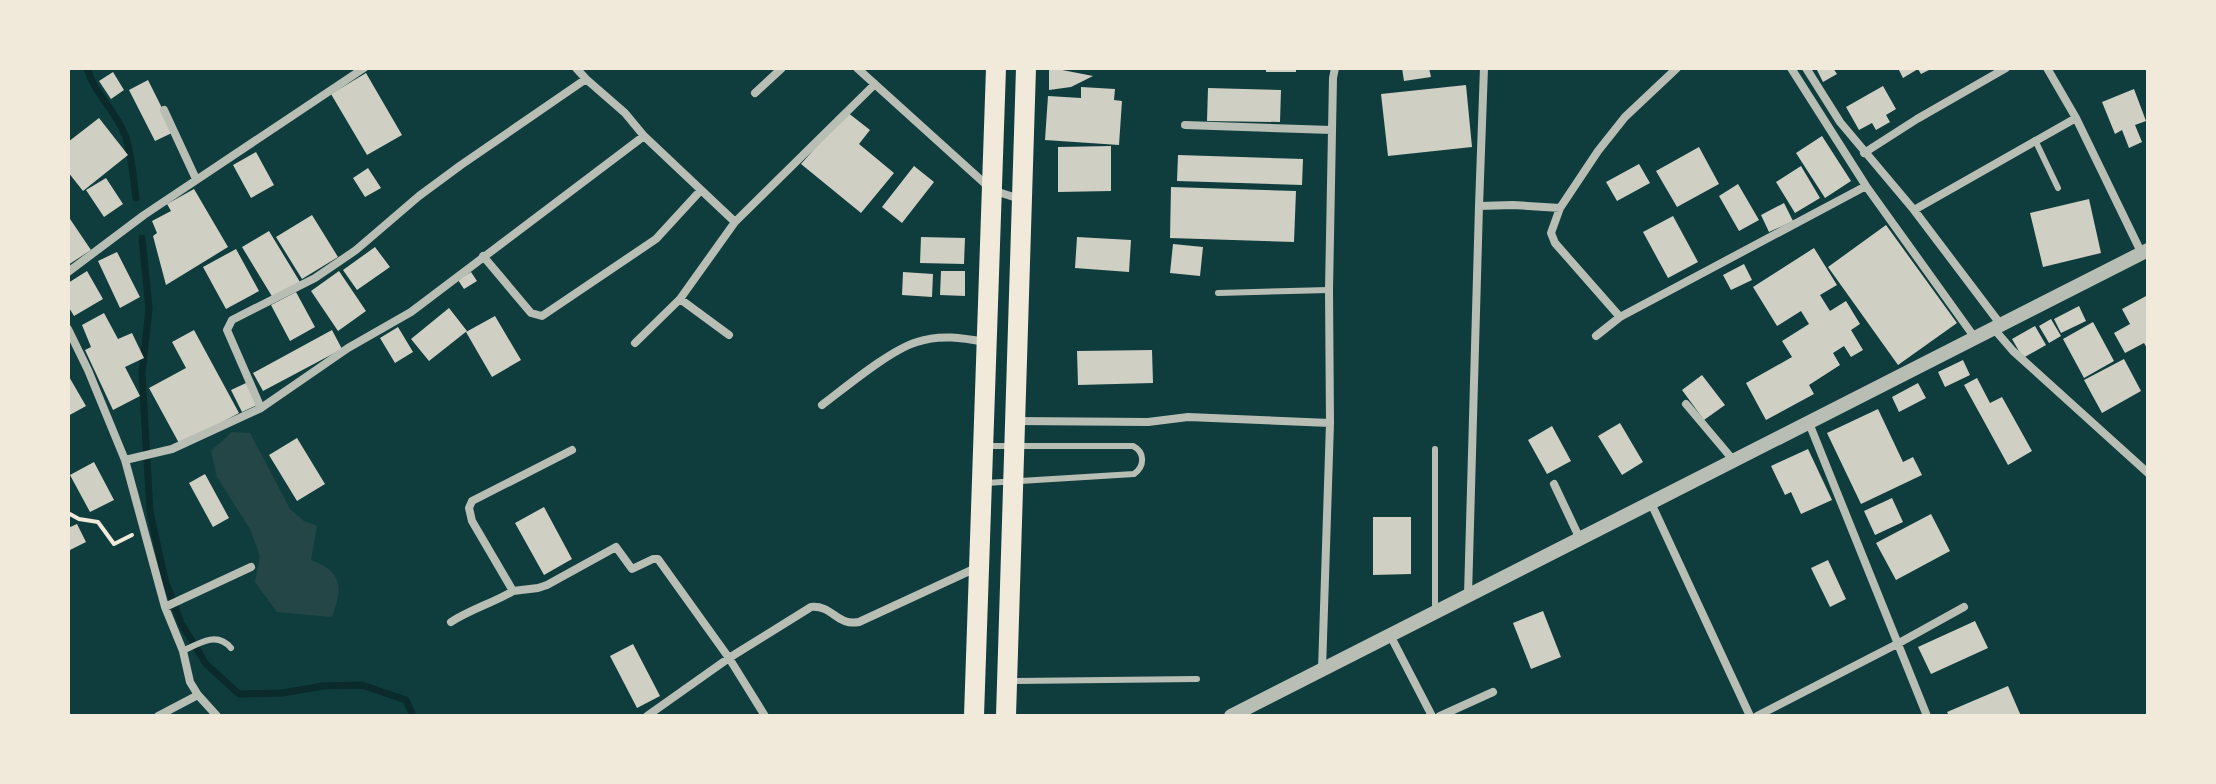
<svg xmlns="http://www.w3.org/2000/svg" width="2216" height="784" viewBox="0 0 2216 784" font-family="Quicksand,sans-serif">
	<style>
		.green { fill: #244646 }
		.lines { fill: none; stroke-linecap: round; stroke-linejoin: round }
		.stream { stroke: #0a2a2b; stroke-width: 7 }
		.building { fill: #cfcfc3 }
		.path { stroke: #f1e9da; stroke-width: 4 }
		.service { stroke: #b8beb3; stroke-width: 6 }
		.minor { stroke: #b8beb3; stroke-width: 8 }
		.tertiary { stroke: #b8beb3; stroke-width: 14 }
		.primary { stroke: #f1e9da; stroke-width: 20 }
	</style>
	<rect width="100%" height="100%" fill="#0f3d3e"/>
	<!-- green -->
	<path class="green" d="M232 432 250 433 290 509 304 521 317 526 311 560C343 572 343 588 332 617L277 612 255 582 260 556 250 529 217 477 211 451Z"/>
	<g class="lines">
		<!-- stream -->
		<path class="stream" d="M87 68C94 93 115 110 125 135 132 154 133 178 136 198
			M142 238 149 309 142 373 150 512 165 580 181 623 206 664 239 694 282 693 323 686 362 685 406 700 413 716"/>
	</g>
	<!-- building -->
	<path class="building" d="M1049 68H1052L1093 76 1071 87 1049 90Z
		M1266 68H1296V72H1266Z
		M1402 68H1429L1431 77 1404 81Z
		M1816 68H1833L1837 74 1823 82Z
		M1898 68H1933L1921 74 1918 69 1903 78Z
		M113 72 124 90 111 99 99 81Z
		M366 73 402 135 367 155 331 94Z
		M148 80 174 132 155 141 129 90Z
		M1466 85 1472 147 1388 156 1381 94Z
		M1883 86 1896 109 1886 115 1890 122 1876 130 1872 123 1859 130 1846 107Z
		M1081 87 1115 89 1114 100 1122 101 1119 145 1045 140 1048 96 1081 98Z
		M1208 88 1281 90 1280 122 1207 121Z
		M2134 89 2146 121 2135 125 2142 142 2129 148 2122 130 2115 134 2102 102Z
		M847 112 870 130 859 144 894 173 861 213 801 164Z
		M99 118 128 155 83 191 68 172V142Z
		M1822 136 1851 181 1825 198 1796 153Z
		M1111 146V191L1058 192V147Z
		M1699 147 1719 184 1677 207 1656 171Z
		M256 152 274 185 251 198 233 165Z
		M1178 155 1303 159 1302 185 1177 181Z
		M1639 164 1650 183 1617 201 1606 182Z
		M914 166 934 182 902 223 882 207Z
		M1801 166 1820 198 1795 213 1776 182Z
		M368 168 381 188 365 197 353 178Z
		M106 178 123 204 104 217 86 190Z
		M1738 184 1759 220 1739 231 1719 196Z
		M1171 187 1296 191 1294 242 1170 238Z
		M194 189 228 247 166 285 153 236 157 233 152 221 171 211 167 204Z
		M2089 199 2101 253 2043 267 2030 213Z
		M1784 203 1793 221 1769 232 1761 215Z
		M312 215 338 257 302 279 276 237Z
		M68 216 91 250 68 265Z
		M1673 216 1698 262 1668 278 1643 232Z
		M1886 225 1957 323 1898 365 1828 267Z
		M269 231 300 282 273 298 242 247Z
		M921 237 965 238 964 264 920 263Z
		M1077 237 1131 240 1129 272 1075 268Z
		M1173 244 1203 247 1200 276 1170 273Z
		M375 247 390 267 357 290 343 270Z
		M1814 248 1837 285 1820 295 1830 311 1846 301 1860 324 1851 330 1863 350 1851 357 1844 346 1833 353 1840 365 1809 385 1814 394 1766 420 1746 383 1792 357 1782 341 1809 324 1801 311 1777 326 1753 287Z
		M236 249 259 291 226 309 203 267Z
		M117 252 140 297 120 308 98 261Z
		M1744 264 1752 280 1731 290 1723 275Z
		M87 271 103 299 74 316 68 306V283Z
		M339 271 366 311 338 331 311 291Z
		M941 271H965V296L940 295Z
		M471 272 477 281 464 289 458 280Z
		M903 272 933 274 932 297 902 295Z
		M296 292 315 327 290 341 271 305Z
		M2148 295V350L2144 343 2125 353 2114 333 2130 324 2122 309Z
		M2079 306 2086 321 2061 333 2054 319Z
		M449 308 467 331 429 361 411 339Z
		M104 313 118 339 132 333 144 358 125 367 140 396 113 410 85 350 91 347 82 325Z
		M495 316 521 360 492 377 466 332Z
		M2051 319 2061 336 2049 343 2039 326Z
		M2093 322 2114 361 2084 378 2063 339Z
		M2035 326 2046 345 2023 358 2012 339Z
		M398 327 413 352 395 363 380 338Z
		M194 330 239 413 180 445 149 388 186 368 172 342Z
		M332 330 342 349 263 391 253 373Z
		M1152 350 1153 383 1078 385 1077 351Z
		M2124 359 2141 391 2102 413 2084 380Z
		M1963 360 1970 375 1945 387 1938 372Z
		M68 375 86 406 68 416Z
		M1702 375 1725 405 1704 420 1682 390Z
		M1977 378 1990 403 2002 397 2032 451 2008 465 1964 385Z
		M246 383 257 405 242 412 231 390Z
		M1918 383 1926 398 1899 412 1892 397Z
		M1878 409 1903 462 1913 457 1922 475 1861 504 1827 433Z
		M1620 423 1643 462 1622 475 1598 436Z
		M1552 426 1571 461 1547 474 1528 440Z
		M297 438 325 484 297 501 269 455Z
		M1808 449 1832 500 1801 514 1791 492 1785 495 1771 466Z
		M94 462 114 500 90 512 70 475Z
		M205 474 229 518 213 527 189 483Z
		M1892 498 1903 522 1875 535 1864 511Z
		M544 507 572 559 544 575 515 523Z
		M1931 514 1950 551 1896 580 1876 543Z
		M1373 517H1411V574L1373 575Z
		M77 524 86 542 68 551V528Z
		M1828 560 1846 599 1830 607 1811 568Z
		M1543 611 1561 657 1531 669 1513 623Z
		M1975 621 1988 648 1931 674 1918 647Z
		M633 644 660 696 637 708 610 656Z
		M2008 686 2021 716H1949L1947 712Z"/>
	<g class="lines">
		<!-- path -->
		<path class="path" d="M68 513 79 519 98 522 114 544 132 535"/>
		<!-- service -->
		<path class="service" d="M2035 140 2058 188
			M1218 293 1329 290
			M986 483 1134 474C1145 466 1145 452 1133 446H987
			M1435 613V449
			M183 651C199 643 217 631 231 648
			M1010 681 1197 679"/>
		<!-- minor -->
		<path class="minor" d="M576 68 586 79
			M857 68 992 190 1020 199
			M1484 68 1479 206 1513 205 1560 208 1598 151 1625 117 1677 68
			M1791 68 1866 186 1975 338
			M1806 68 1840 122 1914 210 2076 118
			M2047 68 2076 118 2142 254
			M755 93 782 68
			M164 110 196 179
			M1185 125 1332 130
			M1864 153 1917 119 2006 68
			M1560 208 1551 233 1555 243 1620 317
			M1914 210 2001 325
			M483 256 531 313 542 316 656 239 701 190
			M68 272 144 215 364 68
			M680 299 729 335
			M68 329 88 370 125 460 165 607 183 651 190 682 198 695 217 716
			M1994 329 2013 351 2148 473
			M1596 336 1620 317 1866 186
			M635 343 680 299 735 222 875 84
			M1686 404 1734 461
			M822 405C846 387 890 350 917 342 940 334 963 338 986 342
			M261 408 227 330 232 320 315 278 356 250 419 196 461 165 586 79 625 113 644 136 735 222
			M1015 421 1148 422 1188 417 1330 423
			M1809 423 1927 716
			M572 450 472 501 469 508 472 521 513 591 538 588 547 585 616 547 632 569 653 559H658L729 658 765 716
			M125 460 172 449 261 408 348 348 411 312 644 136
			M1554 484 1580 539
			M1651 503 1750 716
			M1468 595 1479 206
			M165 607 251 567
			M451 622C471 609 493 603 513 591
			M1390 635 1432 716
			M1322 670 1330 423 1329 290 1333 78 1335 68
			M158 716 198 695
			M647 716 729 658 811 607C833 605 836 626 859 622L976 568
			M1440 716 1493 692
			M1757 716 1899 643 1964 607"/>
		<!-- tertiary -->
		<path class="tertiary" d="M1231 716 2148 250"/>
		<!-- primary -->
		<path class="primary" d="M974 716 996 68
			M1006 716 1026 68"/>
	</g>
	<!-- border -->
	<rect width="2216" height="784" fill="none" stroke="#f1e9da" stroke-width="140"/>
</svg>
